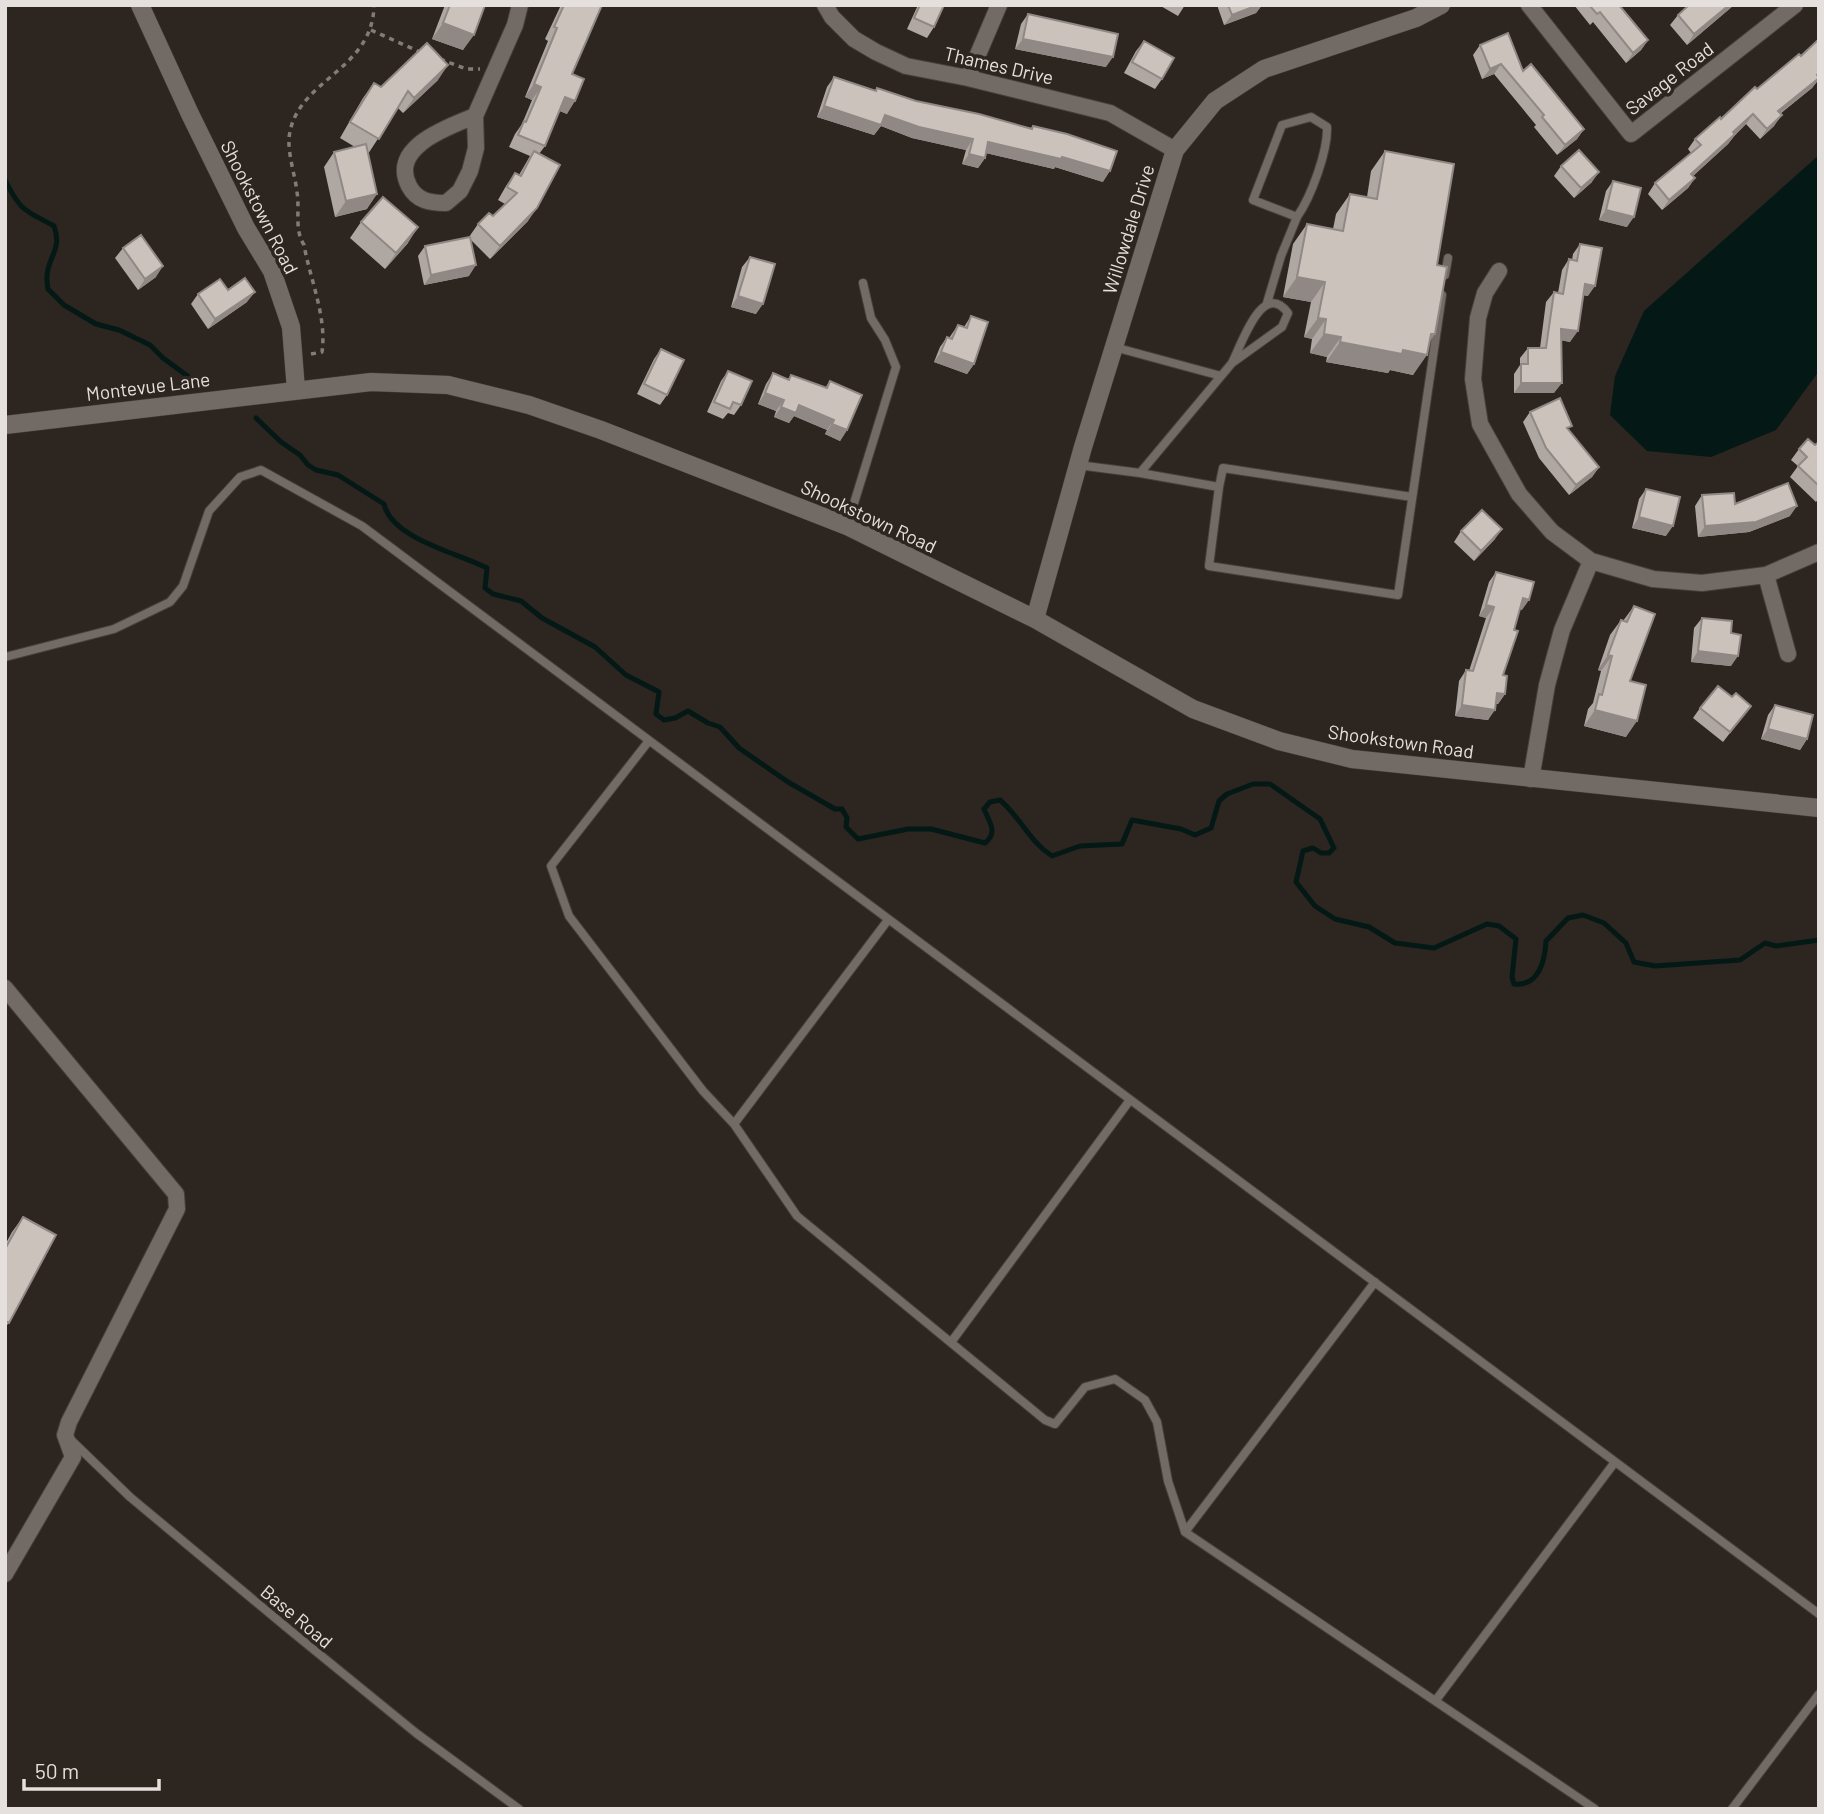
<svg xmlns="http://www.w3.org/2000/svg" width="1824" height="1814" viewBox="0 0 1824 1814" font-family="Barlow,sans-serif">
	<style>
		.water { fill: #041916 }
		.lines { fill: none; stroke-linecap: round; stroke-linejoin: round }
		.stream { stroke: #041916; stroke-width: 5 }
		.service-casing { stroke: #46403d; stroke-width: 10 }
		.minor-casing { stroke: #46403d; stroke-width: 18 }
		.tertiary-casing { stroke: #46403d; stroke-width: 19 }
		.path { stroke: #827c78; stroke-width: 3.5; stroke-dasharray: 5 5; stroke-linecap: butt }
		.service { stroke: #726a65; stroke-width: 8 }
		.minor { stroke: #726a65; stroke-width: 16 }
		.tertiary { stroke: #726a65; stroke-width: 18 }
		.wall { fill: #afa7a2 }
		.shaded-wall { fill: #8f8884 }
		.building { fill: #ccc2bc; stroke: #8f8884; stroke-width: 2 }
		.labels { text-anchor: middle; dominant-baseline: central; stroke-width: 7; stroke-linejoin: round; paint-order: stroke }
		.street-label { font-size: 19px; fill: #e5e0dd; stroke: #2c2520 }
	</style>
	<rect width="100%" height="100%" fill="#2c2520"/>
	<!-- water -->
	<path class="water" d="M1819 155V371L1776 430 1711 457 1647 451 1610 415 1615 376 1644 311Z"/>
	<g class="lines">
		<!-- stream -->
		<path class="stream" d="M5 180C21 212 25 210 54 226 64 254 42 258 48 289L64 305 96 324 119 330 150 345 163 358 193 380
			M256 418 281 442 300 455 308 465 316 470 338 475 384 504C392 539 458 553 487 568L485 588 493 594 521 601 542 618 595 647 626 675 659 692 656 714 664 720 675 718 688 711 708 723 720 727 739 748 788 782 835 809H842L847 818 846 827 858 839 908 829H931L985 843C998 833 990 823 984 809L990 802 1000 800C1020 817 1029 841 1052 856L1080 846 1122 844 1132 820 1181 829 1195 835 1211 828 1219 801 1227 794 1253 784H1270L1320 819 1334 848 1329 853H1321L1313 848 1303 851 1296 882 1315 906 1335 919 1369 927 1395 943 1434 948 1487 924 1499 926 1516 939 1512 977 1514 984C1539 987 1545 960 1546 941L1568 918 1583 915 1604 923 1626 943 1634 962 1655 966 1740 960 1765 943 1776 946 1819 940"/>
		<!-- service casing -->
		<g class="service-casing">
			<path id="service" d="M1445 275 1448 258
				M1267 303 1281 256 1297 217 1253 200 1282 125 1311 117 1327 127C1328 151 1311 197 1297 217
				M1114 347 1221 376
				M1078 465 1140 473 1232 363 1282 327 1288 313C1263 279 1242 343 1232 363
				M1140 473 1219 487 1209 566 1398 595 1442 295
				M1219 487 1223 468 1412 497
				M847 526 896 367 885 340 871 318 863 283
				M5 657 114 629 170 602 183 586 209 511 240 477 261 470 362 526 1819 1614
				M648 742 551 866 569 916 703 1091 734 1124 797 1216 1045 1420 1055 1424 1085 1387 1115 1379 1145 1400 1157 1422 1168 1481 1185 1532 1595 1809
				M734 1124 888 920
				M952 1341 1130 1100
				M70 1439 130 1497 286 1627 416 1733 519 1809
				M1185 1532 1375 1282
				M1436 1700 1615 1462
				M1732 1809 1819 1694"/>
		</g>
		<!-- minor casing -->
		<g class="minor-casing">
			<path id="minor" d="M825 5 832 17 854 39 876 52 906 66 968 78 1110 113 1175 150
				M1529 5 1631 134 1795 5
				M968 78 999 5
				M475 116C448 127 389 147 409 186 417 201 430 203 446 203L460 191 470 171 476 148 475 116 515 25 520 5
				M1499 271 1485 293 1478 318 1473 379 1480 424 1519 494 1552 532 1591 561 1653 579 1702 583 1766 575 1819 552
				M1766 575 1788 654
				M1531 779 1547 685 1562 630 1591 561
				M5 988 176 1194 177 1209 69 1422 65 1435 73 1457 5 1574"/>
		</g>
		<!-- tertiary casing -->
		<g class="tertiary-casing">
			<path id="tertiary" d="M140 5 190 114 246 228 272 271 291 327 296 390
				M5 425 371 382 448 385 529 405 601 430 847 526 1035 619 1193 709 1279 741 1352 759 1819 808
				M1035 619 1083 447 1175 150 1215 101 1264 69 1416 18 1441 5"/>
		</g>
		<!-- path -->
		<path class="path" d="M371 30 420 52
			M440 59 466 69H480
			M311 354 322 352C327 317 310 279 304 245 294 229 300 211 297 192 295 175 288 155 289 138 295 79 373 72 374 5"/>
		<!-- service -->
		<use href="#service" class="service"/>
		<!-- minor -->
		<use href="#minor" class="minor"/>
		<!-- tertiary -->
		<use href="#tertiary" class="tertiary"/>
	</g>
	<!-- wall -->
	<path class="wall" d="M445 5H485L463 50 432 39Z
		M561 5H602L572 74 567 114 560 111 545 146 539 154 528 221 490 259 471 240 469 276 424 285 418 256 425 246 469 237 478 224 493 216 505 204 498 200 506 186 515 173 519 175 530 156 509 147 515 134 522 124 532 100 525 97 548 41 545 39Z
		M918 5H944L934 27 927 38 907 29Z
		M1159 5H1185L1178 16Z
		M1217 5H1262L1256 13 1224 25Z
		M1574 5H1619L1648 40 1641 50 1626 63 1593 22 1590 25Z
		M1734 5 1687 45 1670 25 1678 15Z
		M1028 14 1106 67 1015 49 1021 24Z
		M1819 39V79L1812 88 1780 114 1774 126 1760 139 1746 124 1735 135 1728 144 1693 176 1695 178 1688 188 1662 210 1648 194 1655 183 1691 153 1688 149 1695 139 1757 89 1801 56Z
		M1144 41 1162 79 1155 89 1124 73 1136 51Z
		M1480 45 1523 71 1584 129 1577 139 1557 155 1534 127 1536 125 1494 74 1482 79 1473 55Z
		M834 77 875 91 877 88 916 101 1031 128 1033 126 1103 182 1055 167 1054 169 986 153 985 158 978 168 962 164 966 150 912 138 881 126 874 135 817 117 827 87Z
		M438 80 403 113 398 108 368 154 367 209 335 217 324 167 334 152 355 147 340 138 363 98 374 83 381 87Z
		M1385 151 1437 265 1429 343 1413 375 1390 370 1388 373 1326 362 1327 357 1310 353 1312 339 1304 337 1311 302 1283 297 1293 244 1307 224 1333 229 1336 214 1350 194 1367 197 1371 171Z
		M1561 166 1592 182 1574 198 1554 176Z
		M1613 181 1627 227 1599 220 1606 191Z
		M361 222 408 243 385 269 350 238Z
		M1580 244 1588 296 1583 295 1570 342 1561 340 1554 393H1514V374L1520 365V358L1528 348H1540L1546 302 1554 292 1558 293 1562 270 1569 259 1572 260 1573 254Z
		M123 248 156 277 138 290 115 258Z
		M750 257 756 314 731 307 742 267Z
		M228 290 247 302 208 329 191 304 198 294Z
		M971 316 974 364 967 374 934 362 940 347 947 337 949 338 958 325 964 327Z
		M661 349 667 395 660 405 637 394 654 359Z
		M728 371 741 405 734 415 728 413 723 419 707 412 721 381Z
		M773 373 788 379 791 375 825 388 830 381 847 430 840 441 825 434 827 430 794 416 789 423 774 417 776 411 758 404 766 384Z
		M1530 412 1569 430 1599 467 1592 477 1569 495 1539 458 1523 422Z
		M1819 442V498L1816 502 1790 477 1798 466 1791 460 1799 449 1815 445Z
		M1646 489 1666 536 1632 528 1639 499Z
		M1702 495 1735 504 1790 516 1749 532 1698 537 1695 506Z
		M1461 531 1495 539 1474 561 1454 542Z
		M1496 572 1522 610 1520 609 1514 630 1503 675 1505 694 1498 704H1496L1488 720 1455 716 1459 681 1466 670 1469 671 1486 618 1479 616 1489 582Z
		M1634 606 1630 681 1626 737 1584 726 1588 709 1593 703 1601 671 1598 670 1610 635 1621 620 1623 621Z
		M1702 618 1731 633V666L1691 662 1694 628Z
		M1732 697 1751 706 1723 742 1693 718 1700 708Z
		M1775 705 1807 739 1800 750 1761 739 1768 715Z
		M23 1217 9 1323 5 1327V1245L12 1232Z"/>
	<!-- shaded-wall -->
	<path class="shaded-wall" d="M1258 5H1262L1256 13 1224 25 1232 15Z
		M1729 5H1734L1687 45 1694 34Z
		M443 23 474 35 463 50 432 39Z
		M1023 39 1113 57 1106 67 1015 49Z
		M1648 40 1641 50 1626 63 1633 53Z
		M1501 64 1494 74 1482 79 1490 69Z
		M448 65 438 80 403 113 414 98Z
		M1819 79 1812 88 1770 121 1778 111Z
		M534 84 541 87 532 100 525 97Z
		M565 97 575 101 567 114 557 110Z
		M824 106 885 115 973 139 966 150 912 138 881 126 874 135 817 117Z
		M1753 114 1746 124 1735 135 1728 144 1684 184 1691 174Z
		M1782 115 1774 126 1760 139 1767 129Z
		M1584 129 1577 139 1557 155 1565 145Z
		M988 142 1062 157 1110 171 1103 182 1055 167 1054 169 981 152Z
		M969 154 985 158 978 168 962 164Z
		M1599 172 1592 182 1574 198 1581 188Z
		M1695 178 1688 188 1662 210 1669 200Z
		M377 194 367 209 335 217 346 201Z
		M537 208 528 221 490 259 500 246Z
		M1606 210 1634 217 1627 227 1599 220Z
		M418 227 408 243 385 269 396 253Z
		M476 265 469 276 424 285 431 275Z
		M163 266 156 277 138 290 145 279Z
		M1297 277 1325 282 1311 302 1283 297Z
		M1585 284 1595 286 1588 296 1578 294Z
		M255 292 247 302 208 329 215 319Z
		M738 296 763 304 756 314 731 307Z
		M1318 318 1326 319 1312 339 1304 337Z
		M1561 329 1578 331 1570 342 1554 339Z
		M1324 334 1341 337 1327 357 1310 353Z
		M1431 334H1435L1422 354 1427 355 1413 375 1390 370 1388 373 1326 362 1340 342 1403 350Z
		M941 352 974 364 967 374 934 362Z
		M1521 383H1562L1554 393H1514Z
		M765 393 784 400 776 411 758 404Z
		M799 405 834 420 827 430 794 416 789 423 774 417 781 407Z
		M832 424 847 430 840 441 825 434Z
		M1599 467 1592 477 1569 495 1576 485Z
		M1797 506 1790 516 1749 532 1698 537 1705 526Z
		M1639 517 1673 526 1666 536 1632 528Z
		M1502 529 1495 539 1474 561 1481 551Z
		M1523 598 1529 600 1522 610 1516 608Z
		M1486 605 1494 607 1486 618 1479 616Z
		M1698 651 1738 656 1731 666 1691 662Z
		M1608 655 1612 656 1601 671 1598 670Z
		M1497 693 1505 694 1498 704 1490 703Z
		M1462 705 1495 710 1488 720 1455 716Z
		M1595 710 1637 721 1626 737 1584 726Z
		M1768 729 1807 739 1800 750 1761 739Z"/>
	<!-- building -->
	<path class="building" d="M450 5H485L474 35 443 23Z
		M564 5H602L572 74 584 79 575 101 565 97 545 146 518 135 524 121 526 122 541 87 534 84 557 28 554 27Z
		M920 5H944L934 27 914 18Z
		M1228 5H1258L1232 15Z
		M1589 5H1619L1648 40 1633 53 1600 12 1597 14Z
		M1689 5H1729L1694 34 1678 15Z
		M1028 14 1118 34 1113 57 1023 39Z
		M1508 33 1523 71 1531 64 1584 129 1565 145 1542 117 1544 115 1501 64 1490 69 1480 45Z
		M1819 39V73L1817 75 1819 78 1778 111 1782 115 1767 129 1753 114 1733 132 1735 134 1691 174 1695 178 1669 200 1655 183 1701 145 1695 139 1720 117 1721 119 1755 87 1757 89 1799 54 1801 56Z
		M1144 41 1174 58 1162 79 1132 62Z
		M427 43 448 65 414 98 408 91 379 139 350 122 374 83 381 87Z
		M834 77 876 91 877 88 916 101 979 114 1032 129 1033 126 1067 134 1117 151 1110 171 1062 157 1061 159 988 142 985 158 969 154 973 139 919 127 885 115 881 125 824 106Z
		M366 144 377 194 346 201 334 152Z
		M1579 150 1599 172 1581 188 1561 166Z
		M534 151 560 165 537 208 500 246 478 224 489 213 493 216 517 193 507 187 515 173 521 176Z
		M1385 151 1454 164 1437 265 1447 267 1435 334H1431L1427 355 1403 350 1402 354 1340 342 1341 337 1324 334 1326 319 1318 318 1325 282 1297 277 1307 224 1343 231 1350 194 1377 199Z
		M1613 181 1641 188 1634 217 1606 210Z
		M383 197 418 227 396 253 361 222Z
		M141 235 163 266 145 279 123 248Z
		M470 237 476 265 431 275 425 246Z
		M1580 244 1602 248 1595 286 1585 284 1578 331 1561 329 1562 383H1521V364H1528V348H1546L1554 292 1563 294 1569 259 1577 261Z
		M750 257 775 264 763 304 738 296Z
		M245 278 255 292 215 319 198 294 220 279 228 290Z
		M971 316 988 322 974 364 941 352 947 337 952 339 958 325 967 328Z
		M661 349 684 360 667 395 644 384Z
		M728 371 752 381 741 405 733 402 730 409 714 402Z
		M773 373 789 380 791 375 827 388 830 381 862 395 847 430 832 424 834 420 799 405 796 413 781 407 784 400 765 393Z
		M1560 398 1572 426 1567 428 1599 467 1576 485 1546 448 1530 412Z
		M1808 439 1815 445 1819 442V486L1798 466 1807 457 1799 449Z
		M1788 483 1797 506 1756 522 1705 526 1702 495 1734 493 1735 504Z
		M1646 489 1680 497 1673 526 1639 517Z
		M1482 510 1502 529 1481 551 1461 531Z
		M1496 572 1534 582 1529 600 1523 598 1514 630 1518 631 1503 675 1507 676 1505 694 1497 693 1495 710 1462 705 1466 670 1473 671 1494 607 1486 605Z
		M1634 606 1655 614 1630 681 1646 685 1637 721 1595 710 1599 694 1602 695 1612 656 1608 655 1621 620 1627 622Z
		M1702 618 1732 621 1731 633 1741 635 1738 656 1698 651Z
		M1718 686 1732 697 1736 693 1751 706 1730 732 1700 708Z
		M1775 705 1813 715 1807 739 1768 729Z
		M23 1217 56 1235 9 1323 5 1321V1249Z"/>
	<g class="labels">
		<!-- street labels -->
		<g class="street-label">
			<text transform="translate(999 65) rotate(13)">Thames Drive</text>
			<text transform="translate(1669 78) rotate(-38)">Savage Road</text>
			<text transform="translate(260 207) rotate(63)">Shookstown Road</text>
			<text transform="translate(1128 229) rotate(-73)">Willowdale Drive</text>
			<text transform="translate(148 386) rotate(-7)">Montevue Lane</text>
			<text transform="translate(869 516) rotate(25)">Shookstown Road</text>
			<text transform="translate(1401 741) rotate(8)">Shookstown Road</text>
			<text transform="translate(297 1616) rotate(40)">Base Road</text>
		</g>
	</g>
	<!-- border -->
	<rect width="1824" height="1814" fill="none" stroke="#e5e0dd" stroke-width="14"/>
	<!-- scale -->
	<path d="M24 1779v10h135v-10" fill="none" stroke="#e5e0dd" stroke-width="3.5"/>
	<text x="35" y="1779" font-size="21" fill="#e5e0dd" stroke="#2c2520" stroke-width="5" paint-order="stroke">50 m</text>
</svg>
